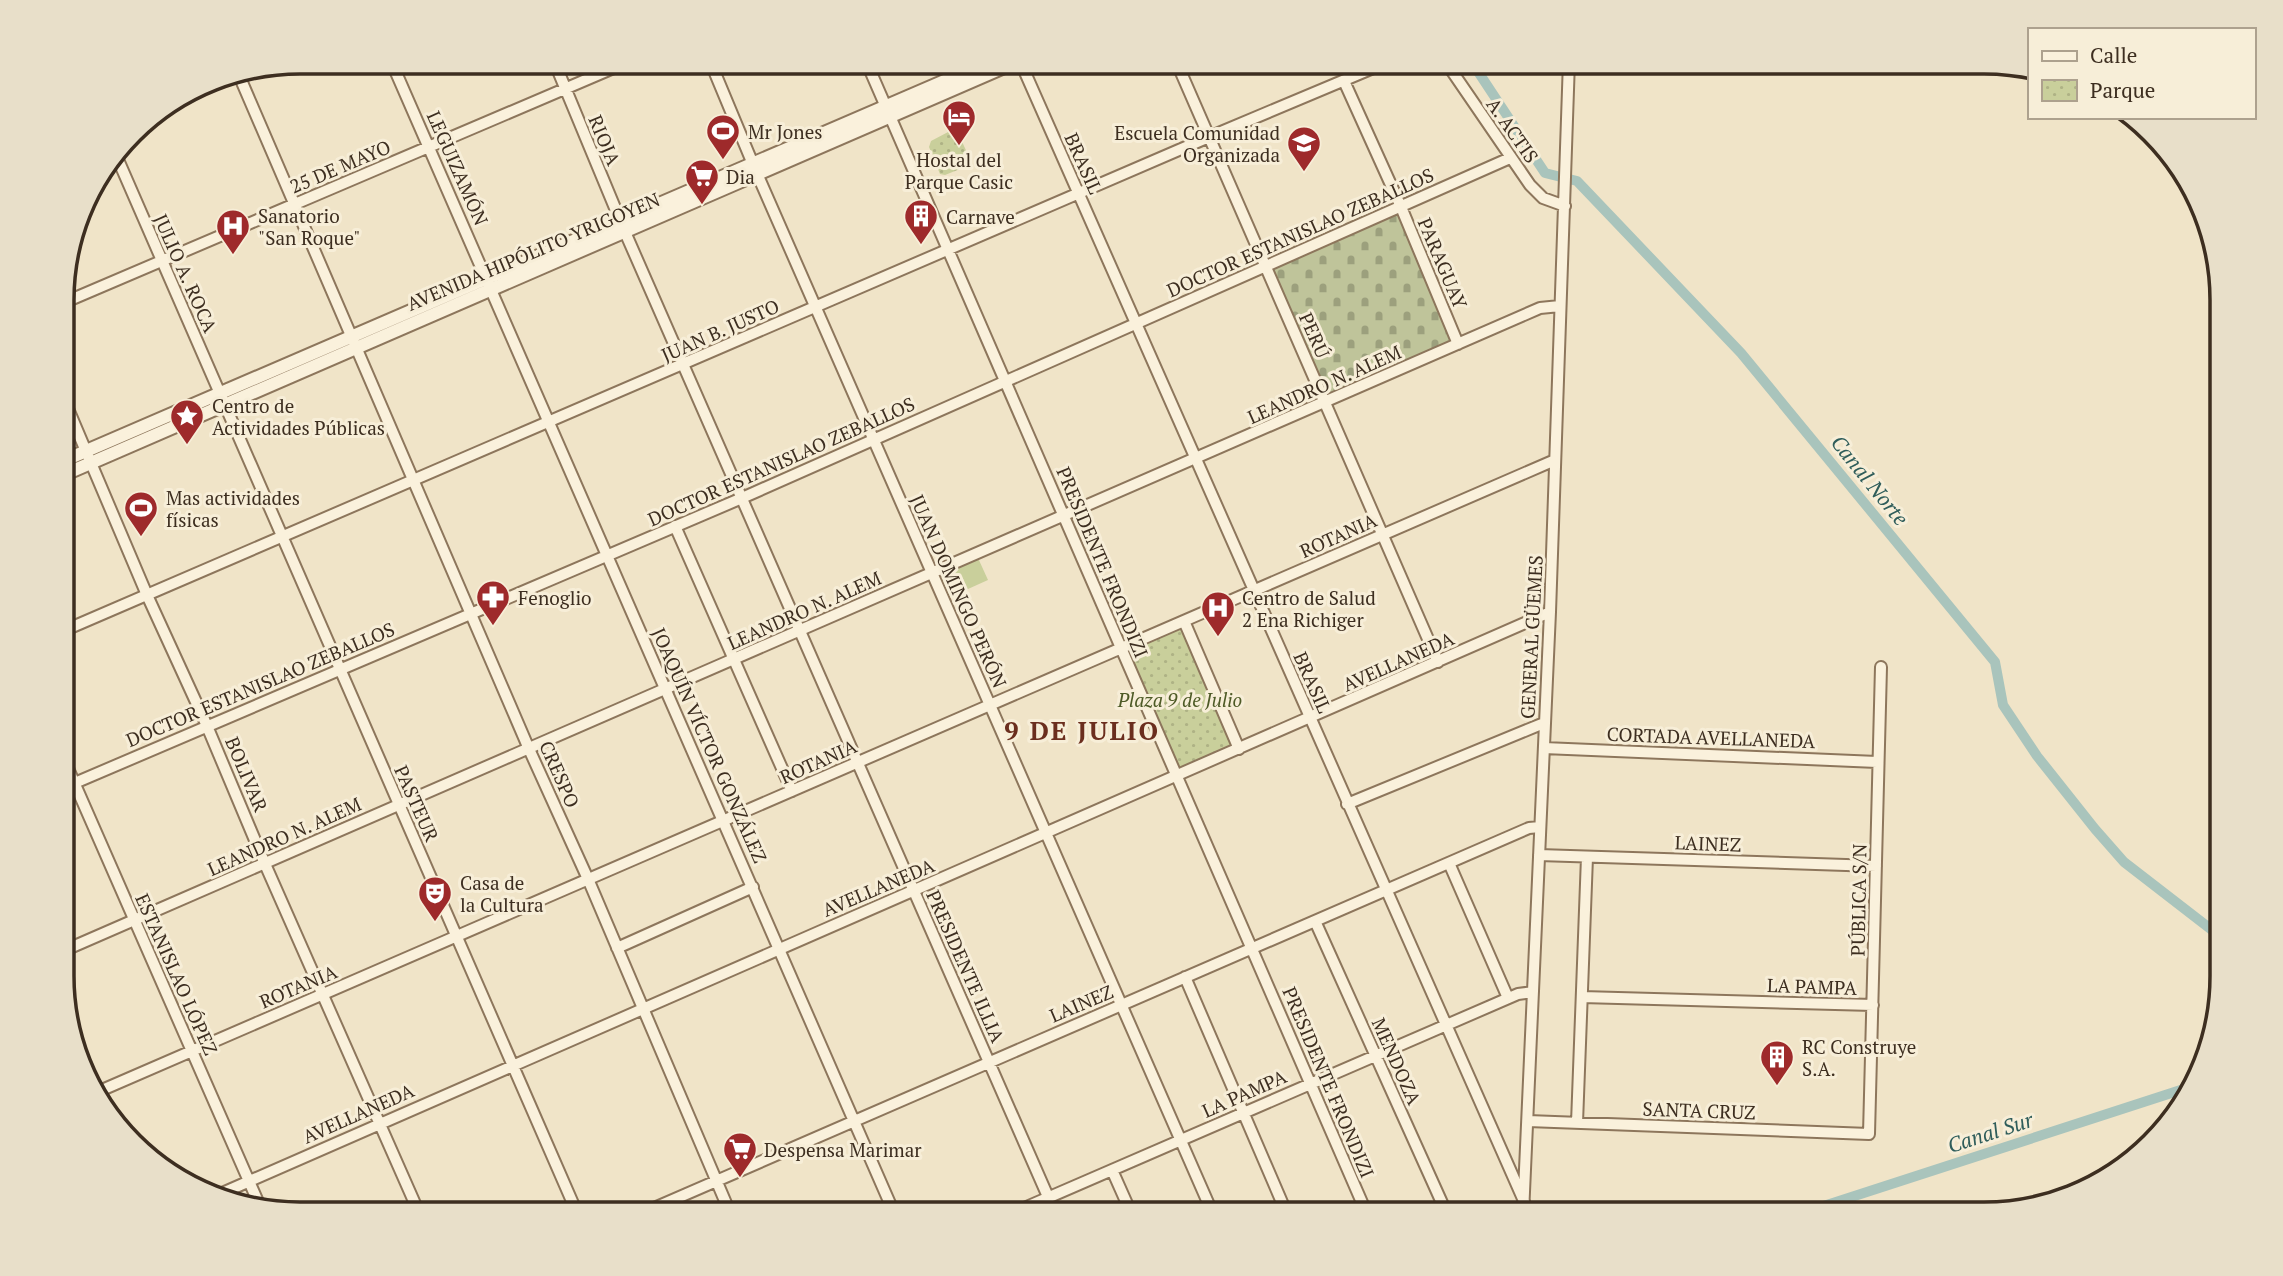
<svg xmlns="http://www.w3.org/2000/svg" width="2283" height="1276" viewBox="0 0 2283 1276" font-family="'PT Serif',serif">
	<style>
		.green { fill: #c9cf9b }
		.cemetery { fill: url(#cemetery-stones) }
		.park { fill: url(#park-dots) }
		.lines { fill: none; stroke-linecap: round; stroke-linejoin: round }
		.canal { stroke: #a9c4bc; stroke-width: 10 }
		.minor-casing { stroke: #8d765c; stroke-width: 14 }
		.tertiary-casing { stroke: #8d765c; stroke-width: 16 }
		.minor { stroke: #faf1dc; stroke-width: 10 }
		.tertiary { stroke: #faf1dc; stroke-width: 12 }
		.labels { text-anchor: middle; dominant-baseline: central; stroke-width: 6; stroke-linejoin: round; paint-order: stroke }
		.street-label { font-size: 19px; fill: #3d2e20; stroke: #f7eed8 }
		.poi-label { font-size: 19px; fill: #3d2e20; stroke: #f7eed8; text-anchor: start }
		.park-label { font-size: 19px; font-style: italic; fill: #4d5a26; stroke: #f7eed8 }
		.water-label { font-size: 21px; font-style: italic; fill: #2f5d5a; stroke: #f7eed8 }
		.district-label { font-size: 26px; font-weight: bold; letter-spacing: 2px; fill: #6b2e1e; stroke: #f7eed8 }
		.rim { fill: none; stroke: #3d2e20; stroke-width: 3.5 }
	</style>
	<defs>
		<pattern id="cemetery-stones" width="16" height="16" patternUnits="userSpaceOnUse" patternTransform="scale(1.75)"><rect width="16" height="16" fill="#bfc49a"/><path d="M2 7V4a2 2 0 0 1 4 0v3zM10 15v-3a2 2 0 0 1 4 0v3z" fill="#9ca07d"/></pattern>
		<pattern id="park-dots" width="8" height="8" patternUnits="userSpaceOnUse" patternTransform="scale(1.75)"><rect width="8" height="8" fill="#c9cf9b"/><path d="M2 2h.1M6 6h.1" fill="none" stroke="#aeb285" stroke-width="1.8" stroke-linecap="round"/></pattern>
	</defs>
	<rect width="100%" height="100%" fill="#f0e4c8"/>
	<!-- green -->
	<path class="green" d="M978 558 988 580 948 598 938 576Z"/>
	<!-- cemetery -->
	<path class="cemetery" d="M1401 207 1458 344 1325 402 1266 266Z"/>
	<!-- park -->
	<path class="park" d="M950 131 958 133 970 159V165L945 175 940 174 929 147 931 141Z
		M1184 621 1239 749 1177 776 1121 648Z"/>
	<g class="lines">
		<!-- canal -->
		<path class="canal" d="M1471 61 1545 173 1577 181 1741 353 1995 662 2003 705 2037 756 2095 829 2124 862 2221 937
			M1799 1214 2193 1086"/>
		<!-- minor casing -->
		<g class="minor-casing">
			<path id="minor" d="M391 61 895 1215
				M554 61 625 232 1056 1215
				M710 61 755 169 1213 1214
				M866 61 1367 1214
				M1020 61 1524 1201
				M1176 61 1438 662
				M1445 61 1530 185 1543 198 1565 206
				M238 73 529 749 588 879 731 1215
				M1344 81 1401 207 1458 344
				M187 92 224 76
				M116 155 578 1215
				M63 303 630 61
				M63 397 147 595 207 726 265 864 420 1215
				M675 526 792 791
				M1184 621 1239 749
				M63 631 1209 137 1390 61
				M1544 748 1877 762
				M63 757 259 1204
				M63 788 742 498 1510 158
				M1347 804 1544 723
				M1539 855 1876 866
				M1449 863 1508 998
				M1315 921 1447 1214
				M617 948 753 887
				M63 951 1540 308 1560 306
				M1185 977 1287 1214
				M1582 997 1873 1005
				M95 1093 1555 460
				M1528 1121 1869 1134 1881 667
				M1577 1123 1587 857
				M1112 1170 1132 1215
				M220 1194 1550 612
				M1523 1214 1550 612 1569 61
				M638 1215 1529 828 1540 827
				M1008 1215 1518 994 1533 992"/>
		</g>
		<!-- tertiary casing -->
		<g class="tertiary-casing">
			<path id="tertiary" d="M63 461 991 61
				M63 475 1018 61"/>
		</g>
		<!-- minor -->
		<use href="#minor" class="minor"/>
		<!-- tertiary -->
		<use href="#tertiary" class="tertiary"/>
	</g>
	<!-- icons -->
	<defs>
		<g id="hotel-pin" transform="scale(1.75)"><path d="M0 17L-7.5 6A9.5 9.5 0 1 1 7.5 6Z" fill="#9e2a2b" stroke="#f7eed8"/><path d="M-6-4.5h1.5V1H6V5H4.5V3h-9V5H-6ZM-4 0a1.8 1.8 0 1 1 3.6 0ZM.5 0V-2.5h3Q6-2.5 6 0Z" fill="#fff"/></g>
		<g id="stadium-pin" transform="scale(1.75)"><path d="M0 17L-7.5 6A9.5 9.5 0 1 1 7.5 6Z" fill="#9e2a2b" stroke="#f7eed8"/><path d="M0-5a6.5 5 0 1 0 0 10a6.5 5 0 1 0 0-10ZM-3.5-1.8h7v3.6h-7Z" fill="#fff"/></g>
		<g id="school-pin" transform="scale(1.75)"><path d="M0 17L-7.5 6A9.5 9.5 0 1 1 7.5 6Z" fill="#9e2a2b" stroke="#f7eed8"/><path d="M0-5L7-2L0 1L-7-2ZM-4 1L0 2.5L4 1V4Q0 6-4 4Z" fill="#fff"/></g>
		<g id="supermarket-pin" transform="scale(1.75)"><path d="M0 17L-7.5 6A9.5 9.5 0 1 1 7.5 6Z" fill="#9e2a2b" stroke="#f7eed8"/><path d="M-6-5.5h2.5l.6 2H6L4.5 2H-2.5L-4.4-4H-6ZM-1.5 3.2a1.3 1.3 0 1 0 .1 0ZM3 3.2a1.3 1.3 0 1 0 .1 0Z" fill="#fff"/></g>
		<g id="building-pin" transform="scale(1.75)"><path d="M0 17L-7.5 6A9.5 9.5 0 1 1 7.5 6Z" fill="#9e2a2b" stroke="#f7eed8"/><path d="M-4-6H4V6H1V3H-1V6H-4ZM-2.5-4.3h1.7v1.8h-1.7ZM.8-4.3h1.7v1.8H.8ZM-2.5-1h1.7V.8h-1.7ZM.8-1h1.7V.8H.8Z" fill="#fff"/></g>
		<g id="hospital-pin" transform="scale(1.75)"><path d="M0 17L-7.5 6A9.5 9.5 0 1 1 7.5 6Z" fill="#9e2a2b" stroke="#f7eed8"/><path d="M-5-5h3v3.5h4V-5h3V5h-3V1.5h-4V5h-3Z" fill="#fff"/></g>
		<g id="sight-pin" transform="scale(1.75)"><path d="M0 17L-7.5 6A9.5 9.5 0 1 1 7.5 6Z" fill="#9e2a2b" stroke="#f7eed8"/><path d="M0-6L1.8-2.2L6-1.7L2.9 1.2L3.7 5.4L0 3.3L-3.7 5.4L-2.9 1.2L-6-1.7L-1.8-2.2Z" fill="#fff"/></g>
		<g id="pharmacy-pin" transform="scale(1.75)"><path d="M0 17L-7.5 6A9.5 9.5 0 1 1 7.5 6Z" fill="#9e2a2b" stroke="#f7eed8"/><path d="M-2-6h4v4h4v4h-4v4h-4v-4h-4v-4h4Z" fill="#fff"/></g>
		<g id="theatre-pin" transform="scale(1.75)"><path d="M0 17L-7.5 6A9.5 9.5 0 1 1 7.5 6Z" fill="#9e2a2b" stroke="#f7eed8"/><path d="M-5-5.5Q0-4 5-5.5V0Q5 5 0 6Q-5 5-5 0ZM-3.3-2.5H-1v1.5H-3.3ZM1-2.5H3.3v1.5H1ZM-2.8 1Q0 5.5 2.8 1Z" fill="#fff"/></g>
	</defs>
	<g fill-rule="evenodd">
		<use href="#hotel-pin" x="959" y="117"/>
		<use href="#stadium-pin" x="723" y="131"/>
		<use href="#school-pin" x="1304" y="143"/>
		<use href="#supermarket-pin" x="702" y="176"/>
		<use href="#building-pin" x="921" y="216"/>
		<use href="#hospital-pin" x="233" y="226"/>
		<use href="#sight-pin" x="187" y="416"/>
		<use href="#stadium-pin" x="141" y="508"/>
		<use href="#pharmacy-pin" x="493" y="597"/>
		<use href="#hospital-pin" x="1218" y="608"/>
		<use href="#theatre-pin" x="435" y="893"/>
		<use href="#building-pin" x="1777" y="1057"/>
		<use href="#supermarket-pin" x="740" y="1149"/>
	</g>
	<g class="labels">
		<!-- street labels -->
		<g class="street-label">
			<text transform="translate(1513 130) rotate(55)">A. ACTIS</text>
			<text transform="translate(605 140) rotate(67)">RIOJA</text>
			<text transform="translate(1084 163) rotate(66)">BRASIL</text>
			<text transform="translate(340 166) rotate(-23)">25 DE MAYO</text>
			<text transform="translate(458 168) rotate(66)">LEGUIZAMÓN</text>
			<text transform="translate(1300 232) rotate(-24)">DOCTOR ESTANISLAO ZEBALLOS</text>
			<text transform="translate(533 251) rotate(-23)">AVENIDA HIPÓLITO YRIGOYEN</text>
			<text transform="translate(1443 263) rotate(67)">PARAGUAY</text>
			<text transform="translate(186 273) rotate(66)">JULIO A. ROCA</text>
			<text transform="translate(720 330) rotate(-24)">JUAN B. JUSTO</text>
			<text transform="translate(1315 335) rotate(66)">PERÚ</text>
			<text transform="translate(1324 384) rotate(-24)">LEANDRO N. ALEM</text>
			<text transform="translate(781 461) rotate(-24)">DOCTOR ESTANISLAO ZEBALLOS</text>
			<text transform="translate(1338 535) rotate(-24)">ROTANIA</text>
			<text transform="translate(1103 562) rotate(67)">PRESIDENTE FRONDIZI</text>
			<text transform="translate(959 591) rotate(66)">JUAN DOMINGO PERÓN</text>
			<text transform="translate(804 610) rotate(-24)">LEANDRO N. ALEM</text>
			<text transform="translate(1531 637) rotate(-87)">GENERAL GÜEMES</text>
			<text transform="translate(1398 661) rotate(-24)">AVELLANEDA</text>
			<text transform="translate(1313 682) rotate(66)">BRASIL</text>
			<text transform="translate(260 684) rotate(-23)">DOCTOR ESTANISLAO ZEBALLOS</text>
			<text transform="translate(1711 737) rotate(2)">CORTADA AVELLANEDA</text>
			<text transform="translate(710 745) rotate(66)">JOAQUÍN VÍCTOR GONZÁLEZ</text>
			<text transform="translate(818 761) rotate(-24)">ROTANIA</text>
			<text transform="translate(247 774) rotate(67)">BOLIVAR</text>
			<text transform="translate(560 774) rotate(66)">CRESPO</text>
			<text transform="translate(417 803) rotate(66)">PASTEUR</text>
			<text transform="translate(284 836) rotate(-24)">LEANDRO N. ALEM</text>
			<text transform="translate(1708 843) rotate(2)">LAINEZ</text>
			<text transform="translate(878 887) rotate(-23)">AVELLANEDA</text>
			<text transform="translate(1858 900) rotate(-89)">PÚBLICA S/N</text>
			<text transform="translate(966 966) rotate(66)">PRESIDENTE ILLIA</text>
			<text transform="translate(177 974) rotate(66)">ESTANISLAO LÓPEZ</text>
			<text transform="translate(298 986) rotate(-23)">ROTANIA</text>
			<text transform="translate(1812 986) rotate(2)">LA PAMPA</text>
			<text transform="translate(1081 1003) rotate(-23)">LAINEZ</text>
			<text transform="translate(1397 1061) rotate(66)">MENDOZA</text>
			<text transform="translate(1329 1082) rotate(67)">PRESIDENTE FRONDIZI</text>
			<text transform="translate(1244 1093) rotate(-24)">LA PAMPA</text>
			<text transform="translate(1699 1110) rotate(2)">SANTA CRUZ</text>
			<text transform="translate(358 1113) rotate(-24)">AVELLANEDA</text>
		</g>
		<!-- poi labels -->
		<g class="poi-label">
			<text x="748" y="131">Mr Jones</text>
			<text x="1280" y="132" text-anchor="end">Escuela Comunidad<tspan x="1280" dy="22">Organizada</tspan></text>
			<text x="959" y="159" text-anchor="middle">Hostal del<tspan x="959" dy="22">Parque Casic</tspan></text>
			<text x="726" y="176">Dia</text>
			<text x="258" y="215">Sanatorio<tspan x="258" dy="22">"San Roque"</tspan></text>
			<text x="946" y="216">Carnave</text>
			<text x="212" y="405">Centro de<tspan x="212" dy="22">Actividades Públicas</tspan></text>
			<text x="166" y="497">Mas actividades<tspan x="166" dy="22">físicas</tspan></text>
			<text x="518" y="597">Fenoglio</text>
			<text x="1242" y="597">Centro de Salud<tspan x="1242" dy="22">2 Ena Richiger</tspan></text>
			<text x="460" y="882">Casa de<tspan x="460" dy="22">la Cultura</tspan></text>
			<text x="1802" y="1046">RC Construye<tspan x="1802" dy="22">S.A.</tspan></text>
			<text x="764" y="1149">Despensa Marimar</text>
		</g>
		<!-- park labels -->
		<g class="park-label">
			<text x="1180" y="699">Plaza 9 de Julio</text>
		</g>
		<!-- water labels -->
		<g class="water-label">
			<text transform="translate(1870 480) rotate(51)">Canal Norte</text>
			<text transform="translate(1990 1132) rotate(-18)">Canal Sur</text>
		</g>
		<!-- district labels -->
		<g class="district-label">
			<text x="1082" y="730">9 DE JULIO</text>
		</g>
	</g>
	<!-- crop -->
	<path d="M0 0H2283V1276H0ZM300 74H1984A226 226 0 0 1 2210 300V976A226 226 0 0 1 1984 1202H300A226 226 0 0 1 74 976V300A226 226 0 0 1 300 74Z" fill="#e8dfc9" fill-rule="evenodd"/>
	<path class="rim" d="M300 74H1984A226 226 0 0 1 2210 300V976A226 226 0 0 1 1984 1202H300A226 226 0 0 1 74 976V300A226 226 0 0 1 300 74Z"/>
	<!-- legend -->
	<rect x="2028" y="28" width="228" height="91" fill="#f7eed8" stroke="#ada18e" stroke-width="2"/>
	<rect x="2042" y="51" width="35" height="10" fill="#faf1dc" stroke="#ada18e" stroke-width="2"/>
	<text x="2090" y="63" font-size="21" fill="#3d2e20">Calle</text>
	<rect x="2042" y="80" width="35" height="21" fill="url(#park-dots)" stroke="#ada18e" stroke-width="2"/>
	<text x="2090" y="98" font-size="21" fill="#3d2e20">Parque</text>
</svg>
